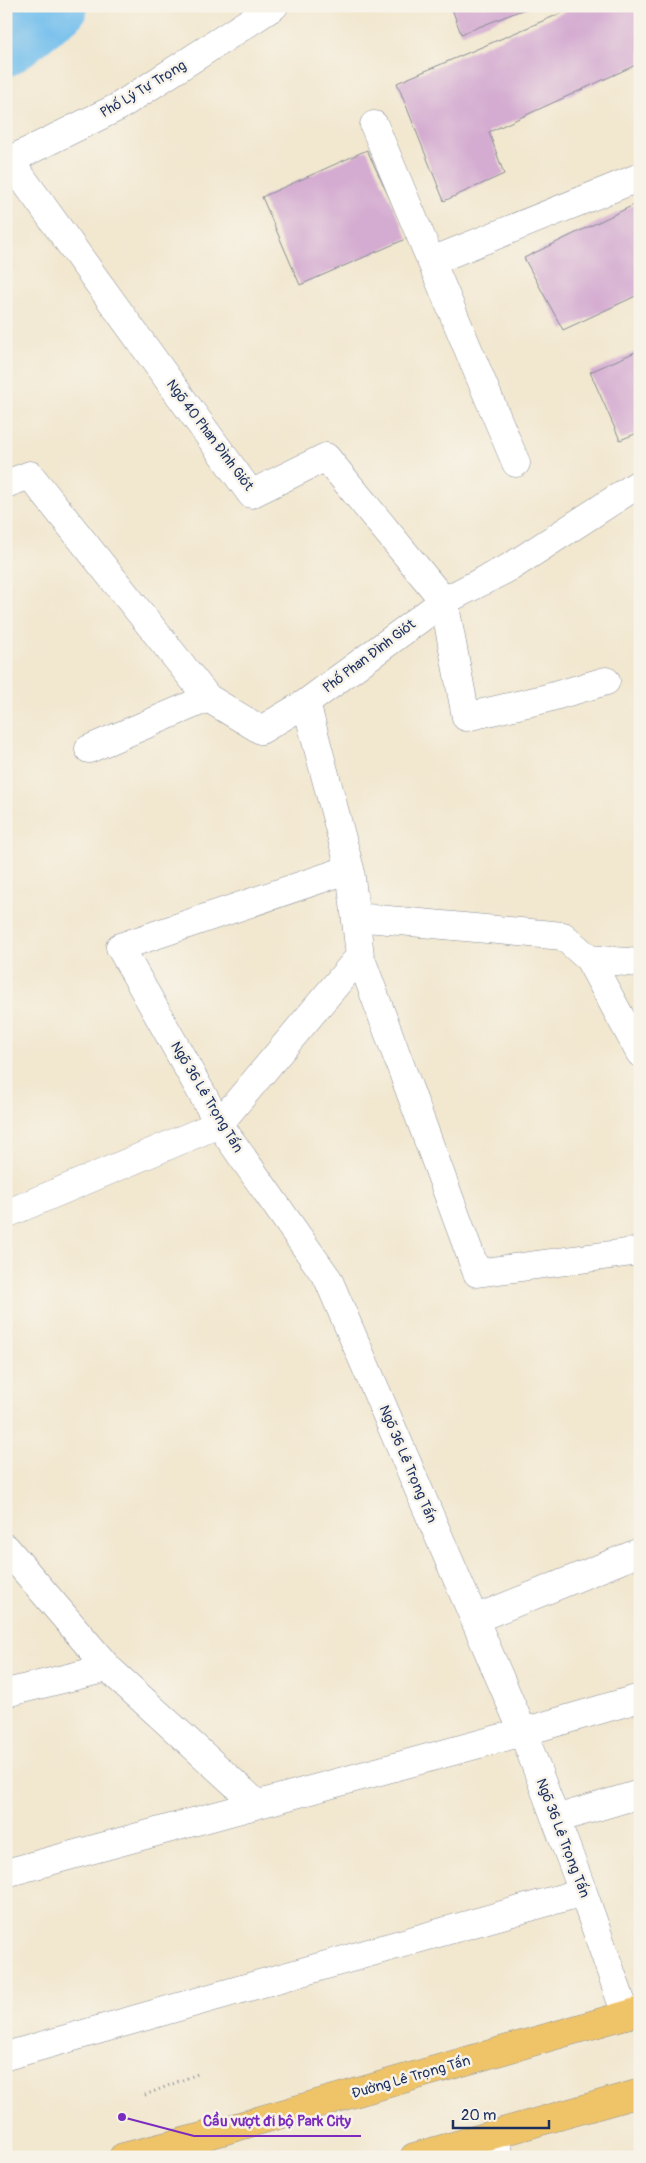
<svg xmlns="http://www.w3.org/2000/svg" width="646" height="2163" viewBox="0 0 646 2163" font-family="Pangolin,sans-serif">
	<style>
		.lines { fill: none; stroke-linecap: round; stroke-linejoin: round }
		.river { stroke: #74bfed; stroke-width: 58 }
		.building { fill: #d4acd1 }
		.minor-casing { stroke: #868b96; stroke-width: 29 }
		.major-casing { stroke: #868b96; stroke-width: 29 }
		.path { stroke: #868b96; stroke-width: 3; stroke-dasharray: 1 4; stroke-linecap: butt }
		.minor { stroke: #fff; stroke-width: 28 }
		.major { stroke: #efc469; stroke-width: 28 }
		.labels { text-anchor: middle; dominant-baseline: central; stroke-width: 5; stroke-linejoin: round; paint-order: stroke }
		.street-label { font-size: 14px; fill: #1b2f5e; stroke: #f7f3e8 }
		.leader { fill: none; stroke: #7b2cbf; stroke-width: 2 }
		.callout-dot { fill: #7b2cbf; stroke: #f7f3e8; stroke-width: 2 }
		.callout-label { font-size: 15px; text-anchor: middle; font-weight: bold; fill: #7b2cbf; stroke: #f7f3e8; stroke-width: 5; stroke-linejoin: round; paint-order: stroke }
	</style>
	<rect width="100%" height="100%" fill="#f7f3e8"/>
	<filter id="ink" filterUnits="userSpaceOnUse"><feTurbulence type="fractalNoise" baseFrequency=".02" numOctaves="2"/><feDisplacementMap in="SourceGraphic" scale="10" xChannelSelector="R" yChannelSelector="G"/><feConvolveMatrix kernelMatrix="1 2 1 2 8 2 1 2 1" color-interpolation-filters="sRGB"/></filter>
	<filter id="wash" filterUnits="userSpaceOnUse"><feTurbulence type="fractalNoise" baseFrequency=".0096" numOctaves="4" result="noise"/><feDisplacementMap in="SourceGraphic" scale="20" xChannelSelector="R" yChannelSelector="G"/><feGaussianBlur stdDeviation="1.12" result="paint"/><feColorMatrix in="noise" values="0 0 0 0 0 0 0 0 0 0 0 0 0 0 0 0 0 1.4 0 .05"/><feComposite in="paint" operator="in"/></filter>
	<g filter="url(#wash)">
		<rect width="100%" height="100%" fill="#f2e7cf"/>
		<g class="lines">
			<!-- river -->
			<path class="river" d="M6 47 59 6"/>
		</g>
		<g id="blocks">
			<!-- building -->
			<path class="building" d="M451 6H532L461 34Z
				M578 6H640V63L489 132 504 174 444 201 397 83Z
				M367 150 408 238 300 285 262 197Z
				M640 202V294L563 330 524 258Z
				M640 350V432L620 440 590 372Z"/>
		</g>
	</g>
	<g filter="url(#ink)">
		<use href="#blocks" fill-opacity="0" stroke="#868b96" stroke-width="1"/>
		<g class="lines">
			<!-- minor casing -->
			<g class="minor-casing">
				<path id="minor" d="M374 125 516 463
					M10 161 251 494 326 457 444 601 466 717 544 699 606 681
					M6 162 118 107 274 6
					M432 261 640 177
					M6 484 30 475 208 698
					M306 703 350 869 360 956 477 1273 640 1251
					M89 749 208 698 261 730 306 703 444 601 512 566 640 483
					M350 869 120 947 219 1124 328 1279 523 1732 583 1892 626 2015
					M356 917 563 936 589 959 640 963
					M589 959 640 1053
					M6 1214 219 1124 360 956
					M6 1548 108 1668 257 1804
					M475 1619 640 1552
					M6 1693 108 1668
					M556 1819 640 1794
					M6 1873 523 1732 640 1698
					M6 2056 583 1892
					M494 2134 500 2157"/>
			</g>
			<!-- major casing -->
			<g class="major-casing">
				<path id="major" d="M123 2157 198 2138 640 2011
					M414 2157 640 2093"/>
			</g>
			<!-- path -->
			<path class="path" d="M145 2095 200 2073"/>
			<!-- minor -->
			<use href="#minor" class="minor"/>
			<!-- major -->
			<use href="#major" class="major"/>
		</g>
	</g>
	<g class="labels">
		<!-- street labels -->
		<g class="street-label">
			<text transform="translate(143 89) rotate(-31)">Phố Lý Tự Trọng</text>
			<text transform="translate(210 435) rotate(53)">Ngõ 40 Phan Đình Giót</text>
			<text transform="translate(369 656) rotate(-37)">Phố Phan Đình Giót</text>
			<text transform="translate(207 1097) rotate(59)">Ngõ 36 Lê Trọng Tấn</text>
			<text transform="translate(408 1464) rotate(67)">Ngõ 36 Lê Trọng Tấn</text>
			<text transform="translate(563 1838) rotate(69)">Ngõ 36 Lê Trọng Tấn</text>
			<text transform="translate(411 2077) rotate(-16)">Đường Lê Trọng Tấn</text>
		</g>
	</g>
	<!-- callouts -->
	<path class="leader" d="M122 2117L194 2136H361"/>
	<circle class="callout-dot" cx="122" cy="2117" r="5"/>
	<g class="callout-label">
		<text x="277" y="2126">Cầu vượt đi bộ Park City</text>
	</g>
	<!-- margin -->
	<rect width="646" height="2163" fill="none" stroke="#f7f3e8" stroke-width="25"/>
	<!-- scale -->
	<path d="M453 2120v8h96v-8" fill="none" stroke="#1b2f5e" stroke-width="2.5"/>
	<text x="461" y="2120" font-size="15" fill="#1b2f5e" stroke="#f7f3e8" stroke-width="4" paint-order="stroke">20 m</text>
</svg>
